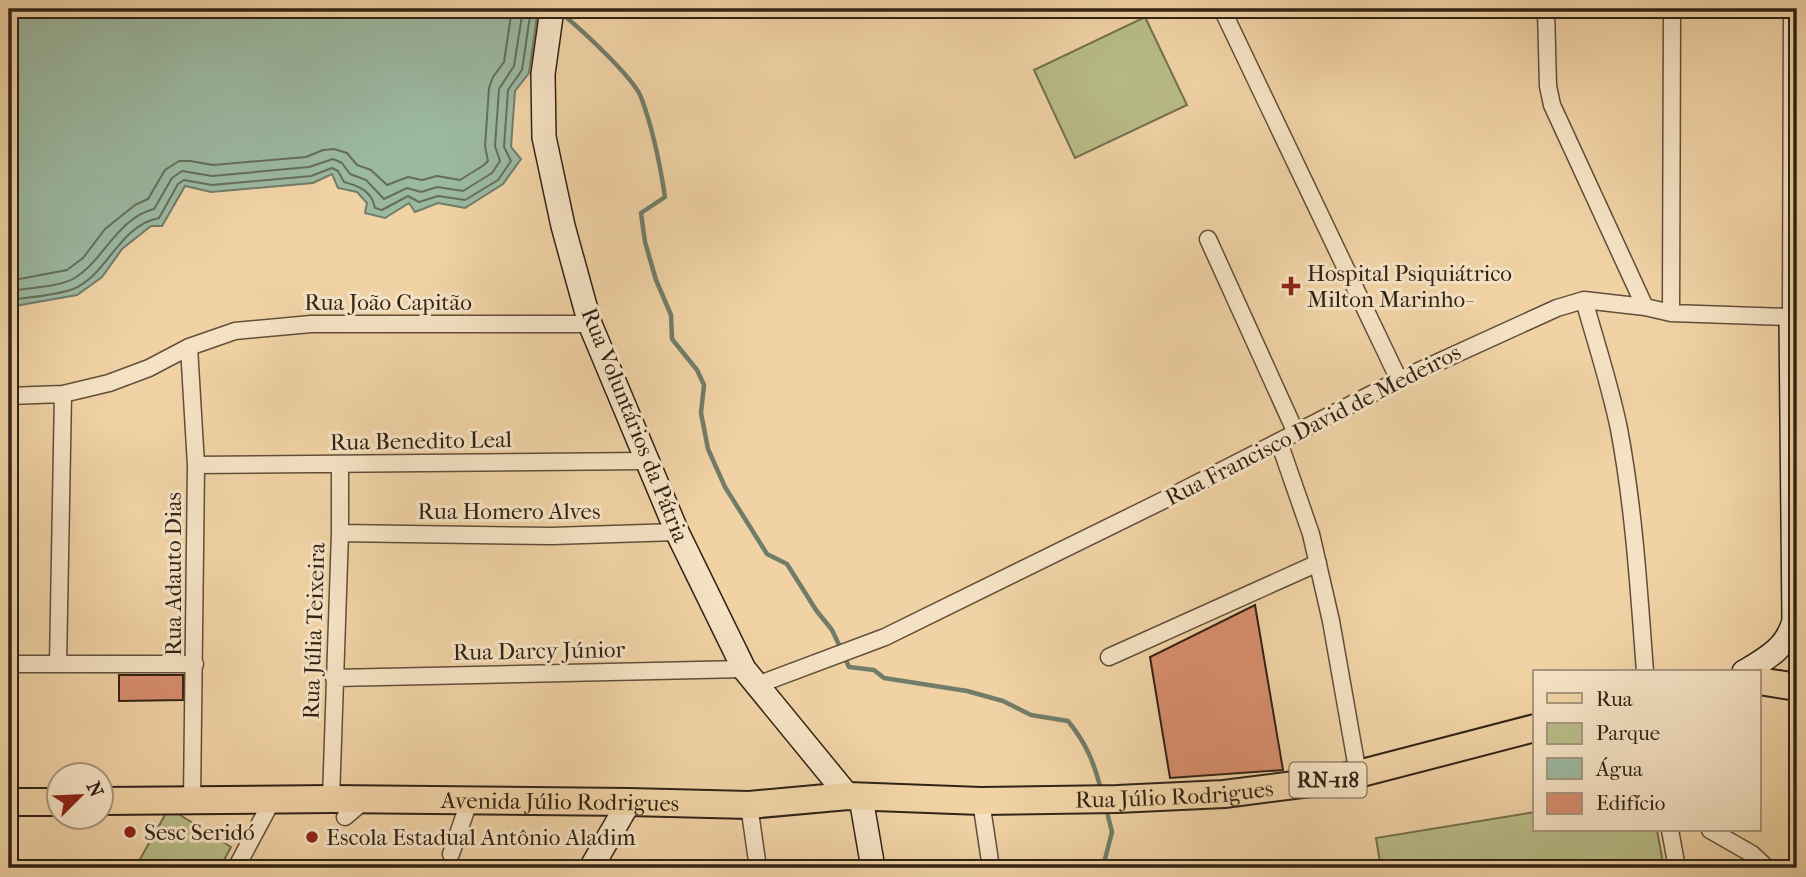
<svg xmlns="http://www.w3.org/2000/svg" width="1806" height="877" viewBox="0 0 1806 877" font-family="'IM FELL French Canon',serif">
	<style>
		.green { fill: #b8bc87; stroke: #74704e; stroke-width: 2 }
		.water { fill: #9bb8a1; stroke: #717c69; stroke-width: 2 }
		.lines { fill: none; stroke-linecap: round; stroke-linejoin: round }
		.shore { stroke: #666e5b; stroke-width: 2 }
		.stream { stroke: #717c69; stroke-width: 4.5 }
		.building { fill: #d78d6d; stroke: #312315; stroke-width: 2 }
		.street-casing { stroke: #614f39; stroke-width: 19 }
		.secondary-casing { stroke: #312315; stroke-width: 26 }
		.primary-casing { stroke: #312315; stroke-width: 30 }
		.street { stroke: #f5e2c4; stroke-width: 16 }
		.secondary { stroke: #f5e2c4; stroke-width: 23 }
		.primary { stroke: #f0d2a5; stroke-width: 26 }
		.poi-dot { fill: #8f2418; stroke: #f5e2c4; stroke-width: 2.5 }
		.labels { text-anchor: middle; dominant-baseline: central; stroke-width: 6; stroke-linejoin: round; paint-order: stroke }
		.shield { fill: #f5e2c4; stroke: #6c5c4a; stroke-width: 2 }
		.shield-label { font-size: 21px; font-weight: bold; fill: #312315 }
		.poi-label { font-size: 23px; fill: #312315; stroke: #f5e2c4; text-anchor: start }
		.street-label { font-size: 23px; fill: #312315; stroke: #f5e2c4 }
	</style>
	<rect width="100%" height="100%" fill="#f0d2a5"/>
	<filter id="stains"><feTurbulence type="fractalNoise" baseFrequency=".00286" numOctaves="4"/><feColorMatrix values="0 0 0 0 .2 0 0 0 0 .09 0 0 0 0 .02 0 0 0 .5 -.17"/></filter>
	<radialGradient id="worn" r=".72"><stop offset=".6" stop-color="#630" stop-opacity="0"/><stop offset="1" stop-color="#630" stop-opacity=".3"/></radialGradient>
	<!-- green -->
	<path class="green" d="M1145 17 1187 105 1075 158 1034 70Z
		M169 808 231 847 220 868H135Z
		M1535 812V830H1657L1664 868H1381L1376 838Z"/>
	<!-- water -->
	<path class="water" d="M9 9H538L529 73 515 91 511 147 521 159 503 184 465 208 438 203 415 212 409 203 385 218 365 213 367 203 357 192 338 188 332 174 313 183 211 192 185 186 162 226H151L122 249 102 277 77 295 9 307Z"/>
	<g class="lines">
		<!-- shore -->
		<path class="shore" d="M9 281 67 270 83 258 105 229 135 205 148 199 165 170 179 161H190L213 165 306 157 323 150 334 149 347 153 357 165 371 170 387 185 408 177 422 180 437 176 460 180 484 165 488 161 485 146 489 88 493 77 504 62 512 9
			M9 291C26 288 59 287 73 279 104 261 117 218 154 209L172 178 182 171 212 176 309 167 333 159 342 163 350 174 366 180 384 199 407 188 421 192 437 187 463 191 492 173 500 161 495 146 499 89 514 66 523 9
			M9 300C29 297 54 296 73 289 108 275 118 226 159 218L178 184 184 180 212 185 311 176 332 168 338 171 344 182C359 186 372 191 375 208L382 210 408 196 419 202 438 196 465 200 498 180 511 161 504 147 508 90 522 70 531 9"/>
		<!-- stream -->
		<path class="stream" d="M558 11C577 25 633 77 641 97 653 129 660 164 665 197L641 213 645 242 656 280 671 315 672 339 697 370 704 385 701 413 708 449 725 487 767 554 787 564 816 610 832 630 841 649
			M844 656 849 667 874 670 884 678 967 691 1003 701 1031 715 1068 721C1086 743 1094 762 1101 790
			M1106 808 1112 832 1104 863 1106 868"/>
	</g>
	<!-- building -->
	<path class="building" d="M1255 605 1283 770 1170 778 1150 657Z
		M119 675H183V700L119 701Z"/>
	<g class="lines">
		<!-- street casing -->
		<g class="street-casing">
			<path id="street" d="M1222 9 1399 380
				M1546 9 1548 86 1552 105 1645 307
				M1208 239 1296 433
				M1584 300C1596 343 1610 385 1619 429 1634 509 1639 591 1645 672
				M1671 313 1672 9
				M189 347 196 465 192 800
				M9 396 63 394 109 383 149 368 189 347 235 331 311 324H590
				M1279 442 1311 534 1331 621 1358 774
				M196 465 645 461
				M340 533 552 536 677 532
				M1109 657 1318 563
				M9 664H195
				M58 664 63 394
				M334 678 744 669
				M757 685 885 637 1168 498 1399 380 1557 308 1584 300 1645 307 1671 313 1791 317 1792 9
				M331 799 340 533V465
				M981 801 991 868
				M749 805 758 868
				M345 817 364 801
				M1670 830 1677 868
				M1710 830 1752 854 1767 868
				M451 854 469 802
				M236 868 273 799"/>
		</g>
		<!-- secondary casing -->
		<g class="secondary-casing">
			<path id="secondary" d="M552 9 543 74 544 137 563 226 590 324 677 532 744 669 848 796
				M1744 672C1766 659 1787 648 1794 621L1791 317H1797
				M861 798 873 868
				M591 868 629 802"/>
		</g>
		<!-- primary casing -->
		<g class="primary-casing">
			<g id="primary">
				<path d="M1759 681 1797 687"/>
				<path id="s1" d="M102 801 331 799 629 802 749 805 848 796 981 801 1117 799 1224 794 1310 783 1358 774 1535 728"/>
				<path d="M9 802H60"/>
			</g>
		</g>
		<!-- street -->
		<use href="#street" class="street"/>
		<!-- secondary -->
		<use href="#secondary" class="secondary"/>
		<!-- primary -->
		<use href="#primary" class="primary"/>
	</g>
	<!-- markers -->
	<g class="poi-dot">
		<path d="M1287.5 275.5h7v7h7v7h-7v7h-7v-7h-7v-7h7z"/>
		<circle cx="130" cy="832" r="7"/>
		<circle cx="312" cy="837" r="7"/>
	</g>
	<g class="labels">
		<!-- shield labels -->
		<rect class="shield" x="1289.5" y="762.5" width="77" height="35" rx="5"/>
		<g class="shield-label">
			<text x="1328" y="780">RN-118</text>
		</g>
		<!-- poi labels -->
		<g class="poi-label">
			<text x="1307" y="273">Hospital Psiquiátrico<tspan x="1307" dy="26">Milton Marinho-</tspan></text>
			<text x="144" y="832">Sesc Seridó</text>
			<text x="326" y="837">Escola Estadual Antônio Aladim</text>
		</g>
		<!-- street labels -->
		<g class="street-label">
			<text x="388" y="302">Rua João Capitão</text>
			<text transform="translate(635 425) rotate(68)">Rua Voluntários da Pátria</text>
			<text transform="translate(1313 425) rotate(-27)">Rua Francisco David de Medeiros</text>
			<text transform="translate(421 441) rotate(-1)">Rua Benedito Leal</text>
			<text x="509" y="511">Rua Homero Alves</text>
			<text transform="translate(173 574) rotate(-90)">Rua Adauto Dias</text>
			<text transform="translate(314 631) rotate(-88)">Rua Júlia Teixeira</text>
			<text transform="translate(539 651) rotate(-1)">Rua Darcy Júnior</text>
			<text stroke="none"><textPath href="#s1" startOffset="1073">Rua Júlio Rodrigues</textPath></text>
			<text stroke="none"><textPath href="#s1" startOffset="458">Avenida Júlio Rodrigues</textPath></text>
		</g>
	</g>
	<!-- margin -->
	<rect width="1806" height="877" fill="none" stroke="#f0d2a5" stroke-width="35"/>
	<rect x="10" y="10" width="1785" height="856" fill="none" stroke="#312315" stroke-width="3.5"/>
	<rect x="18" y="18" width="1771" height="842" fill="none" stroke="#312315" stroke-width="2"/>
	<!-- legend -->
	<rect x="1533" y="670" width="228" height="161" fill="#f5e2c4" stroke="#a7967e" stroke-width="2"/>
	<rect x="1547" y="693" width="35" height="10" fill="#f0d2a5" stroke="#a7967e" stroke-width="2"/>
	<text x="1596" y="706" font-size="21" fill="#312315">Rua</text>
	<rect x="1547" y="723" width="35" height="21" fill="#b8bc87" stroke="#a7967e" stroke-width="2"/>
	<text x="1596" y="740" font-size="21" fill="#312315">Parque</text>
	<rect x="1547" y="758" width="35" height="21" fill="#9bb8a1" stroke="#a7967e" stroke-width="2"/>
	<text x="1596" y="776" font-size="21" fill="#312315">Água</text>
	<rect x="1547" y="793" width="35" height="21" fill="#d78d6d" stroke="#a7967e" stroke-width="2"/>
	<text x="1596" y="810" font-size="21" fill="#312315">Edifício</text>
	<!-- north arrow -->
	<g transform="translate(80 796) rotate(66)"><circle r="33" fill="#f5e2c4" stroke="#a7967e" stroke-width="2"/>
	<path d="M0-5L12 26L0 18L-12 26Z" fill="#8f2418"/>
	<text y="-10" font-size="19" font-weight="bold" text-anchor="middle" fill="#312315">N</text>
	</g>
	<rect width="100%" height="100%" filter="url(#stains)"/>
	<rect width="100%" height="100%" fill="url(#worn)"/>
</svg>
